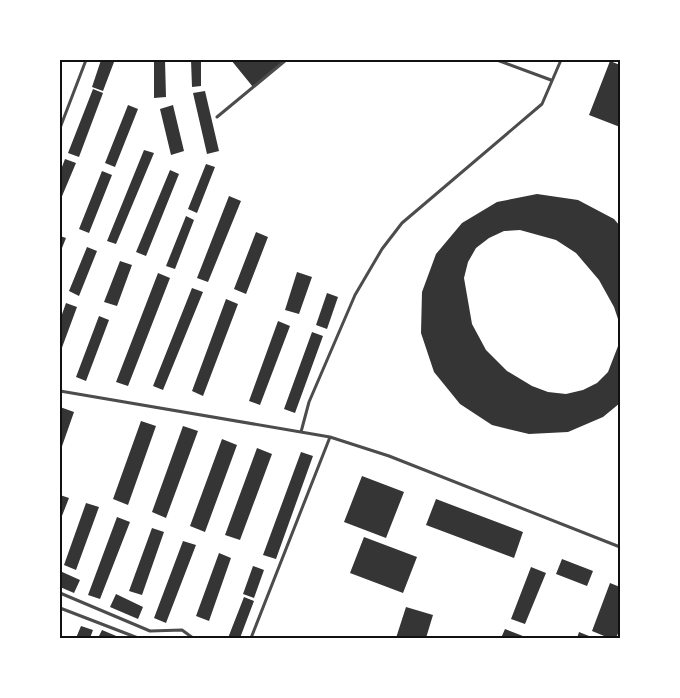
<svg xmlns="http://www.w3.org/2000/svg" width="680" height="698" viewBox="0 0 680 698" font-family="'Open Sans',sans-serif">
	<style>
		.building { fill: #353535 }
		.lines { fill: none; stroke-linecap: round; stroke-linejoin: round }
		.minor { stroke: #4c4c4c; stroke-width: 3 }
		.neatline { fill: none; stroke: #111; stroke-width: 2 }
	</style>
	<rect width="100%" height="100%" fill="#fff"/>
	<!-- building -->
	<path class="building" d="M101 60 114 62 103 91 92 87Z
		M154 60H165L166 97 154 98Z
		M191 60H201V86L192 87Z
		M231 60H286L253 87Z
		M610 61 620 65V127L589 115Z
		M93 89 103 93 79 157 68 153Z
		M205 91 219 151 207 154 193 93Z
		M128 105 138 109 115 167 105 163Z
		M173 105 184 151 171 155 160 109Z
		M144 150 154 153 116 244 107 241Z
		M65 159 76 163 60 201V172Z
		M206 164 215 167 197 213 188 209Z
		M170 170 179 174 146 256 136 252Z
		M102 171 112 175 89 233 79 229Z
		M537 194 578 200 614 219 620 226V325L614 307 599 280 576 253 556 240 520 230 504 231 489 238 476 248 468 262 464 278 472 324 486 350 507 371 532 386 548 392 566 394 583 390 597 383 608 372 620 341V403L603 417 568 432 529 434 492 425 460 404 434 372 421 333 422 292 436 254 462 223 497 202Z
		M229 196 241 201 208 282 197 278Z
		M186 216 194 220 175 269 166 266Z
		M256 232 268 237 246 294 234 289Z
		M60 236 66 238 60 253Z
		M87 247 97 251 79 296 69 291Z
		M120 261 132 265 117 306 104 302Z
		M297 272 312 277 299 314 285 310Z
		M158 273 170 278 128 386 116 382Z
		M192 288 203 292 163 390 153 386Z
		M327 293 338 297 327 329 316 325Z
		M226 299 238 304 203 396 192 391Z
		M66 303 77 307 60 353V320Z
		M99 316 109 320 86 381 76 377Z
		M278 321 290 326 260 405 249 401Z
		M312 332 323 336 295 413 284 409Z
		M60 407 74 412 60 452Z
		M141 421 156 426 128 505 113 499Z
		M183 426 198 431 166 518 152 512Z
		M222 439 237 445 205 532 190 526Z
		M257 448 272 454 240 540 225 535Z
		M301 452 313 456 276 559 263 555Z
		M362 476 404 492 386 538 344 522Z
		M60 495 69 498 60 521Z
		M436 499 523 532 514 558 426 525Z
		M86 503 99 507 76 570 64 565Z
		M117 517 130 522 100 599 88 595Z
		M152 528 164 532 142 595 129 591Z
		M364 537 417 557 403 593 350 573Z
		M183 541 196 545 166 623 154 618Z
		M219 553 231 558 209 621 196 616Z
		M562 559 593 571 587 586 556 574Z
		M253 566 264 570 254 598 243 594Z
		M531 567 546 573 525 624 511 619Z
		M60 571 80 580 74 593 60 587Z
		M610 583 620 587V629L616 638H609L592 631Z
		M116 594 143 607 138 619 110 607Z
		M244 597 254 601 240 638H228Z
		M406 607 433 615 426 638H396Z
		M81 626 93 630 90 638H76Z
		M505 629 528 638H501Z
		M102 630 121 638H98Z
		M579 632 594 638H577Z"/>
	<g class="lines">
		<!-- minor -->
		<path class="minor" d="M497 60 551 80
			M217 117 286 60
			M60 128 86 60
			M60 391 330 437 389 456 620 547
			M301 432 309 402 355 295 382 249 402 223 542 104 561 60
			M60 593 150 631 182 630 193 638
			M60 608 138 638
			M251 638 330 437"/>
	</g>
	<!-- border -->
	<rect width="680" height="698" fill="none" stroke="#ffffff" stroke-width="122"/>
	<rect x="61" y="61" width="558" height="576" class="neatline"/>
</svg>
